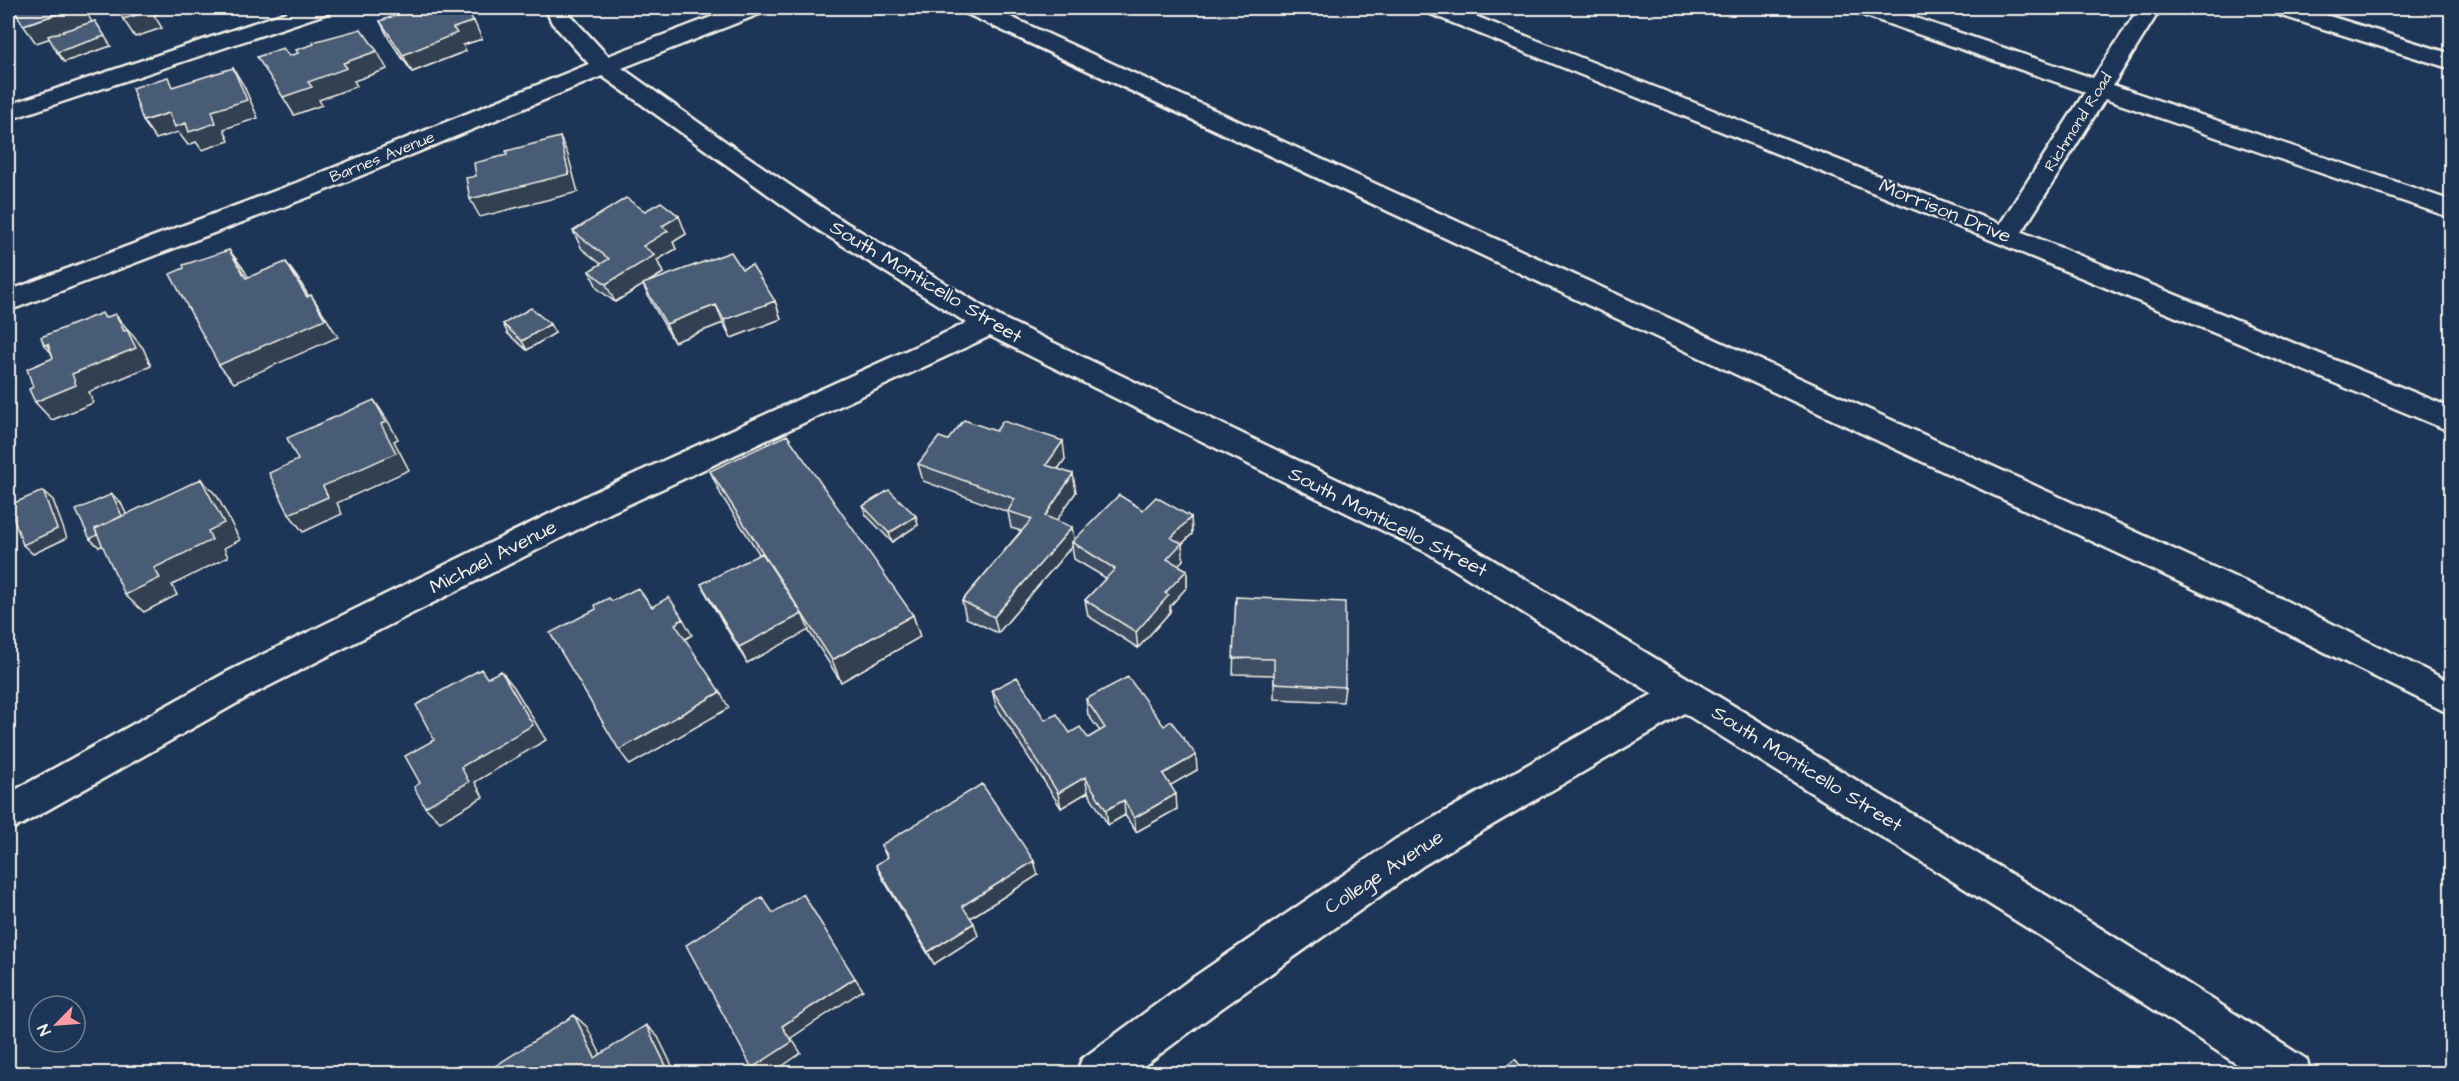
<svg xmlns="http://www.w3.org/2000/svg" width="2459" height="1081" viewBox="0 0 2459 1081" font-family="'Architects Daughter',sans-serif">
	<style>
		.lines { fill: none; stroke-linecap: round; stroke-linejoin: round }
		.minor-casing { stroke: #f4f1e8; stroke-width: 5 }
		.minor { fill: #1d3557; fill-rule: evenodd }
		.wall { fill: #3e4e64; stroke: #f4f1e8; stroke-width: 1.5 }
		.shaded-wall { fill: #324051; stroke: #f4f1e8; stroke-width: 1.5 }
		.building { fill: #485b74; stroke: #f4f1e8; stroke-width: 1.5 }
		.labels { text-anchor: middle; dominant-baseline: central; stroke-width: 4.5; stroke-linejoin: round; paint-order: stroke }
		.far-street-label { font-size: 16px; fill: #f4f1e8; stroke: #1d3557 }
		.street-label { font-size: 20px; fill: #f4f1e8; stroke: #1d3557 }
	</style>
	<rect width="100%" height="100%" fill="#1d3557"/>
	<filter id="ink" filterUnits="userSpaceOnUse"><feTurbulence type="fractalNoise" baseFrequency=".0167" numOctaves="2"/><feDisplacementMap in="SourceGraphic" scale="12" xChannelSelector="R" yChannelSelector="G"/><feConvolveMatrix kernelMatrix="1 2 1 2 8 2 1 2 1" color-interpolation-filters="sRGB"/></filter>
	<g filter="url(#ink)">
		<g class="lines">
			<!-- minor casing -->
			<g class="minor-casing">
				<path id="minor" d="M299 8H331L328 13 8 120V105Z
					M545 8H567L571 16 608 56 735 8H765L762 13 622 68 726 142 835 216 1000 317 1452 535 2100 928 2306 1059 2312 1074H2252L2072 956 1684 713 1424 865 1218 1011 1133 1074H1076L1082 1059 1188 981 1396 839 1653 694 1428 553 990 336 612 512 253 694 21 825 8 830V794L227 672 590 494 967 323 815 228 602 76 314 195 8 311V291L296 183 589 64 552 23Z
					M962 8H991L2276 596 2452 683V715L2252 616 965 13Z
					M1425 8H1455L2000 224 2085 92 1857 13 1854 8H1886L2093 78 2139 8H2161L2113 85 2452 201V218L2105 99 2022 232 2452 408V432L1996 242 1428 13Z
					M2270 8H2303L2452 54V69L2273 13Z"/>
			</g>
			<!-- minor -->
			<use href="#minor" class="minor"/>
		</g>
		<!-- wall -->
		<path class="wall" d="M464 9 482 39 463 45 466 51 412 72 389 39 380 21Z
			M645 211 686 234 673 242 676 249 657 260 663 273 647 283 742 269 775 301 781 319 731 338 723 323 674 342 651 302 643 285 615 302 598 289 589 271 601 264 582 249 573 231Z
			M503 324 555 333 527 350 508 334Z
			M948 440 1065 459 1058 469 1076 492 1056 520 1074 540 1143 510 1191 517 1192 534 1182 544 1183 560 1178 565 1187 570V587L1170 606V612L1138 648 1088 616 1085 600 1106 578 1074 559 1072 546 998 633 966 618 962 601 1021 531 1011 528 1008 512 923 481 918 464Z
			M710 471 913 615 920 637 841 682 808 630 747 663 710 601 701 584 760 555 721 495Z
			M863 506 918 525 892 542 866 515Z
			M1236 597 1345 687 1343 702 1274 699V675L1233 674Z
			M992 690 1045 720 1070 733 1088 738 1100 731 1088 715 1086 699 1197 770 1170 785 1177 809 1136 832 1125 815 1108 825 1088 792 1061 808 996 706Z
			M881 845 1038 875 970 918 978 936 934 964 883 879 876 865 887 858Z"/>
		<!-- shaded-wall -->
		<path class="shaded-wall" d="M77 8H84L93 24 36 43 23 25Z
			M148 8H156L159 13 154 15 162 28 135 37 123 19Z
			M95 21 111 46 64 62 57 52Z
			M474 21 482 39 463 45 466 51 412 72 403 55 453 28Z
			M377 51 387 69 354 81 357 86 319 100 322 105 294 115 283 97 308 82 343 63Z
			M233 68 244 86 258 118 224 129 229 141 202 150 196 142 188 145 178 132 156 139 143 121 169 113 186 123 212 111Z
			M560 137 568 155 578 192 480 217 470 199Z
			M679 216 686 234 673 242 676 249 657 260 663 273 615 302 606 284 662 226Z
			M229 250 243 268 259 296 246 278Z
			M286 262 299 280 320 315 307 297Z
			M311 295 323 313 338 337 234 383 219 365Z
			M775 301 781 319 731 338 724 320Z
			M716 305 723 323 674 342 666 324Z
			M115 314 143 348 151 366 89 392 93 403 52 420 35 402 72 374 124 331Z
			M550 324 555 333 527 350 522 341Z
			M48 344 61 363 44 345Z
			M374 400 386 418 398 439 394 441 409 470 337 503 342 514 303 532 289 514 323 486 381 424Z
			M1063 441 1065 459 1049 482 1046 465Z
			M1073 474 1076 492 1048 533 1045 516Z
			M201 479 217 496 240 540 224 548 228 557 172 585 177 595 144 612 125 595 154 568 208 531Z
			M43 491 53 500 67 538 33 554 23 545Z
			M112 494 121 503 134 531 99 547 90 539Z
			M916 516 918 525 892 542 889 533Z
			M1191 517 1192 534 1182 544 1183 560 1168 576 1167 559 1171 538Z
			M1072 527 1075 544 1072 542V546L998 633 994 617Z
			M1187 570V587L1170 606V612L1138 648 1136 632 1165 593Z
			M802 614 809 630 747 663 739 647Z
			M913 615 920 637 841 682 832 660Z
			M683 619 692 635 684 640 675 624Z
			M501 671 514 687 546 740 475 782 483 797 440 822 425 807 461 767Z
			M720 692 729 708 630 765 619 750Z
			M1196 755 1197 770 1164 789 1163 774Z
			M1085 777 1088 792 1061 808 1058 793Z
			M1176 794 1177 809 1136 832 1134 818Z
			M1124 800 1125 815 1108 825 1106 810Z
			M1034 861 1038 875 967 920 962 906Z
			M974 923 978 936 934 964 928 952Z
			M855 978 863 990 791 1038 801 1053 771 1074H757L752 1068 782 1026Z
			M574 1015 587 1027 608 1069 595 1058Z
			M646 1025 658 1037 676 1074H670Z"/>
		<!-- building -->
		<path class="building" d="M13 8H77L23 25Z
			M117 8H148L150 11 123 19Z
			M416 8H463L474 21 453 28 457 33 403 55 380 21Z
			M95 21 105 36 57 52 48 36Z
			M361 29 377 51 343 63 347 68 308 82 312 87 283 97 257 57 283 48 289 56 298 53 296 50 314 44 313 42Z
			M233 68 247 100 212 111 216 123 189 132 186 123 175 127 169 113 143 121 132 88 168 77 172 87Z
			M560 137 569 174 470 199 466 178 476 176 474 163 507 155 506 151Z
			M626 198 645 211 661 202 679 216 662 226 668 231 643 246 655 255 606 284 589 271 609 259 573 231Z
			M229 250 246 278 286 262 307 297 311 295 325 319 219 365 170 274 184 268 183 265Z
			M731 252 742 269 752 265 775 301 724 320 716 305 666 324 643 284Z
			M531 308 550 324 522 341 503 324Z
			M102 313 105 318 115 314 124 331 127 330 136 348 72 374 76 385 35 402 29 389 33 387 27 369 53 358 48 344 44 345 41 337Z
			M374 400 386 422 381 424 396 453 323 486 328 497 289 514 269 473 298 460 287 438Z
			M964 420 996 431 1003 421 1063 441 1046 465 1073 474 1045 516 1072 527 994 617 962 601 1032 519 1008 511 1015 499 918 464 939 437 948 440Z
			M787 435 913 615 832 660 710 471Z
			M201 479 224 523 208 531 212 540 154 568 160 578 125 595 95 529Z
			M889 490 916 516 889 533 863 506Z
			M43 491 57 529 23 545 9 505Z
			M112 494 122 516 95 529 97 535 90 539 76 510Z
			M1119 495 1143 510 1156 497 1191 517 1171 538 1182 543 1167 559 1187 570 1165 593 1169 595 1136 632 1085 600 1115 569 1072 542Z
			M762 553 802 614 739 647 701 584Z
			M638 588 652 607 669 597 683 619 675 624 720 692 619 750 550 633 596 609 595 605 609 598 612 601Z
			M1236 597 1345 602V687L1274 683V659L1233 658Z
			M481 669 487 678 501 671 533 725 461 767 469 782 425 807 414 787 420 783 405 756 434 740 416 705Z
			M1017 677 1045 720 1057 714 1070 733 1080 727 1088 738 1105 728 1086 699 1128 677 1164 726 1171 721 1196 755 1163 774 1176 794 1134 818 1124 800 1106 810 1085 777 1058 793 992 690Z
			M982 784 1034 861 962 906 974 923 928 952 876 865 888 857 881 845Z
			M803 894 855 978 782 1026 792 1042 752 1068 686 945 762 897 773 913Z
			M574 1015 595 1058 646 1025 670 1074H483Z
			M1515 1059 1527 1074H1497Z"/>
	</g>
	<g class="labels">
		<!-- far-street labels -->
		<g class="far-street-label">
			<text transform="translate(2078 122) rotate(-58)">Richmond Road</text>
			<text transform="translate(382 157) rotate(-22)">Barnes Avenue</text>
		</g>
		<!-- street labels -->
		<g class="street-label">
			<text transform="translate(1945 211) rotate(22)">Morrison Drive</text>
			<text transform="translate(926 282) rotate(31)">South Monticello Street</text>
			<text transform="translate(1388 522) rotate(27)">South Monticello Street</text>
			<text transform="translate(493 557) rotate(-27)">Michael Avenue</text>
			<text transform="translate(1807 769) rotate(32)">South Monticello Street</text>
			<text transform="translate(1384 872) rotate(-33)">College Avenue</text>
		</g>
	</g>
	<!-- margin -->
	<rect width="2459" height="1081" fill="none" stroke="#1d3557" stroke-width="30"/>
	<rect x="15" y="15" width="2429" height="1051" fill="none" stroke="#f4f1e8" stroke-width="2" filter="url(#ink)"/>
	<!-- north arrow -->
	<g transform="translate(57 1024) rotate(245)"><circle r="28" fill="#1d3557" stroke="#738091" stroke-width="1.5"/>
	<path d="M0-4.5L10 22L0 15L-10 22Z" fill="#ff9aa2"/>
	<text y="-9" font-size="16" font-weight="bold" text-anchor="middle" fill="#f4f1e8">N</text>
	</g>
</svg>
